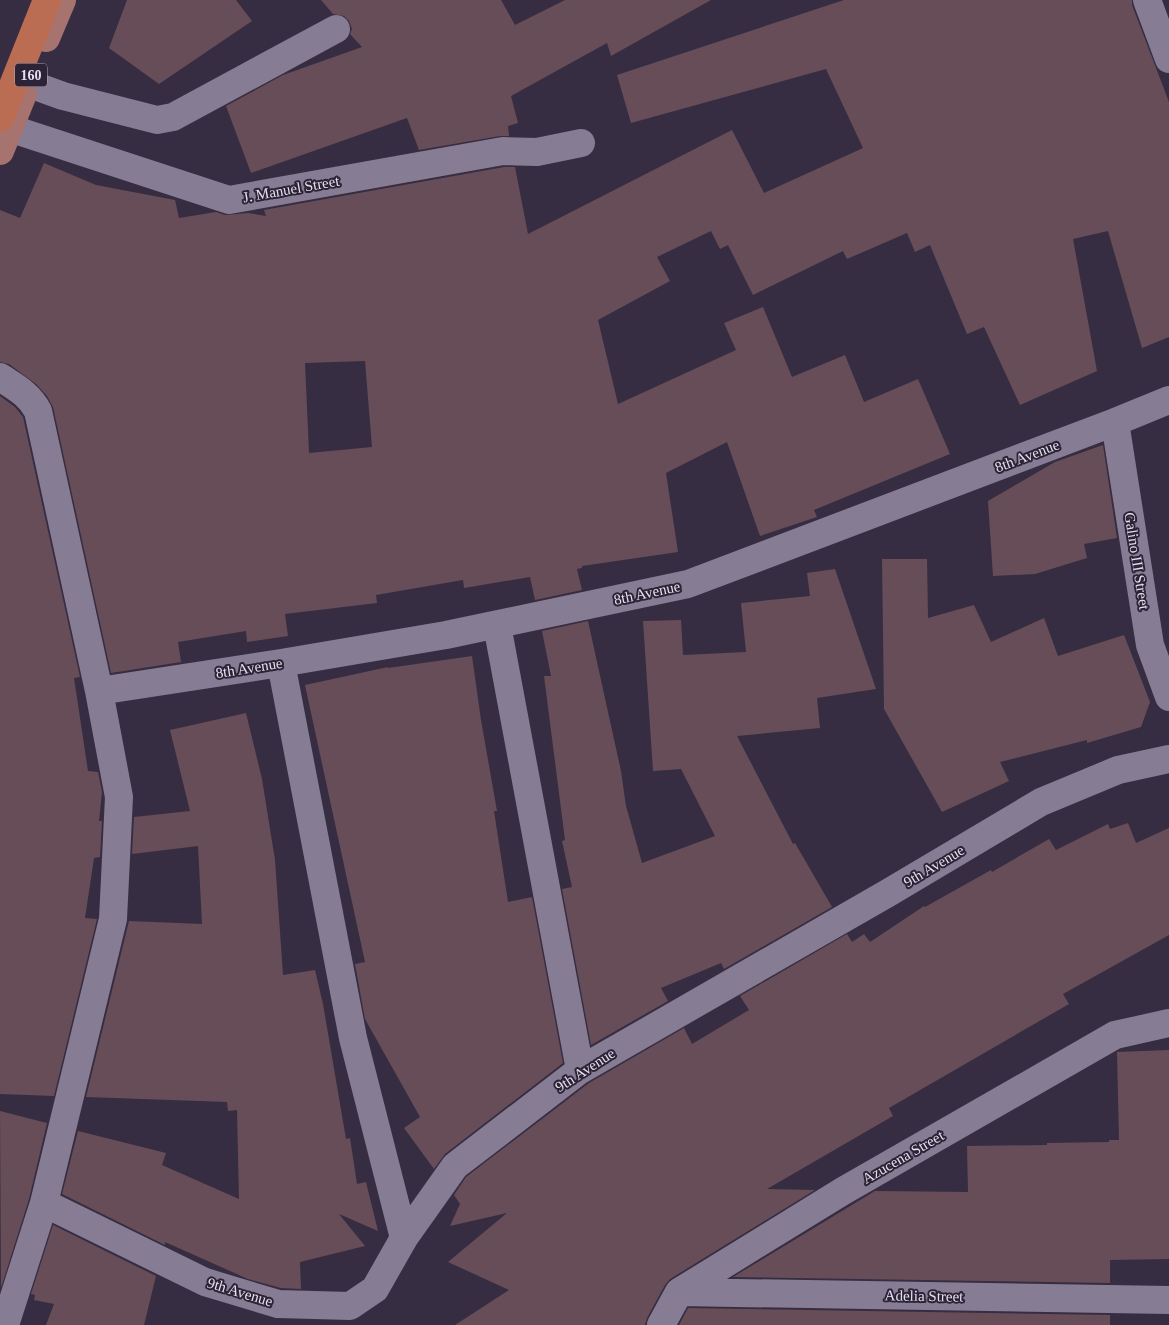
<svg xmlns="http://www.w3.org/2000/svg" width="1169" height="1325" viewBox="0 0 1169 1325" font-family="'Times New Roman',serif">
	<style>
		.building { fill: #674d57; fill-rule: evenodd }
		.lines { fill: none; stroke-linecap: round; stroke-linejoin: round }
		.minor { stroke: #867c94; stroke-width: 28 }
		.major { stroke: #a6736e; stroke-width: 28 }
		.highway { stroke: #bb6d54; stroke-width: 28 }
		.labels { text-anchor: middle; dominant-baseline: central; stroke-width: 4; stroke-linejoin: round; paint-order: stroke }
		.shield { fill: #2c2337; stroke: #aea7b6; stroke-width: 1 }
		.shield-label { font-size: 14px; font-weight: bold; fill: #e5e0ed }
		.street-label { font-size: 15px; fill: #e5e0ed; stroke: #2c2337 }
	</style>
	<rect width="100%" height="100%" fill="#362d42"/>
	<!-- building -->
	<path class="building" d="M127 0H236L252 21 159 84 109 48Z
		M321 0H501L515 25 565 0H711L611 56 607 43 511 96 518 123 508 126 509 136H500L419 150 407 118 251 173 226 106 283 75 362 47 350 34 352 29 349 21 344 16 333 14Z
		M844 0H1132V5L1169 102V337L1142 348 1108 231 1073 239 1097 371 1020 405 984 327 967 334 930 245 915 252 907 233 847 259 843 251 753 295 728 245 720 249 711 231 657 257 670 281 598 320 618 404 736 350 724 323 763 307 792 377 845 355 864 402 918 379 950 454 814 510 817 517 760 536 727 442 666 473 678 552 582 566V568L577 569 582 590 535 600 530 577 464 588 463 580 376 595 377 603 285 614 288 636 247 642 246 631 178 642 181 662 111 673 53 407 47 396 36 384 9 364 0 362V210L20 218 44 163 96 185 175 200 179 218 216 212 225 215 248 213 266 216 264 210 504 167H515L528 234 732 130 764 193 863 148 826 69 631 123 617 75ZM365 361 372 447 309 453 305 363Z
		M0 396 15 407 23 417 80 677 74 678 88 771 98 772 102 792 99 821H102L100 857 94 858 85 918 97 919 54 1096 0 1094Z
		M1103 445 1117 538 1084 544 1087 558 1035 574 993 576 988 501 1055 462Z
		M882 559H927L928 618 974 605 991 642 1044 618 1058 656 1124 635 1150 702 1141 727 1087 743V740L1000 762 1009 781 942 812 884 709Z
		M835 569 876 689 817 698 820 728 737 736 793 844 795 843 832 907 724 969 721 963 661 988 668 1001 591 1045 562 889 572 887 562 841 565 840 544 676H551L542 631 588 621 621 771 626 806 642 863 715 836 681 769 653 771 643 621 681 620 683 655 746 652 741 603 810 596 807 573Z
		M472 656 481 720 497 811H494L508 902 532 897 563 1063 445 1154 434 1169 404 1128 420 1117 365 1019 355 964 365 962 305 685 388 667V668Z
		M246 713 262 779 275 860 283 975 315 970 323 1004 346 1139 350 1138 357 1184 366 1182 378 1231 339 1214 365 1246 300 1262 301 1289 281 1288 248 1279 165 1242V1245L62 1194 78 1131 166 1153 162 1165 239 1199 237 1110 228 1111 227 1102 86 1097 129 921 202 924 198 846 132 854 134 817 190 811 170 730Z
		M1128 823 1136 843 1169 828V935L1063 994 1069 1004 889 1108 893 1116 767 1189 815 1190 670 1279 665 1285 647 1318 645 1325H455L509 1290 448 1262 507 1213 450 1226 460 1204 454 1195 466 1177 589 1083 684 1028 692 1044 749 1010 740 996 847 934 852 942 864 934 870 942 924 906 925 907 991 870 992 872 1049 839 1056 850 1108 824 1110 829Z
		M1169 1050V1259L1110 1260V1283L733 1277 875 1191 968 1192 967 1146 1047 1145V1143L1109 1142V1140H1119L1117 1052Z
		M0 1111 47 1123 29 1199 1 1288Z
		M53 1225 156 1276 144 1325H46L54 1304 34 1300 35 1295 31 1294Z
		M688 1308 1110 1315V1325H679Z"/>
	<g class="lines">
		<!-- minor -->
		<path class="minor" d="M1147 0 1169 59
			M27 83 63 96 157 120 173 117 336 29
			M9 128 229 200 503 151 537 152 581 143
			M0 377C15 387 29 394 38 411L99 691 119 797 113 919 44 1203 5 1325
			M1115 422 1150 645 1169 697
			M497 625 580 1070
			M281 663 353 1038 404 1238
			M99 691 281 663 446 635 688 584 1115 422 1169 400
			M44 1203 205 1282 278 1304 350 1306 375 1289 404 1238 455 1166 580 1070 888 893 1041 802 1118 770 1169 759
			M679 1292 1169 1300
			M661 1325 679 1292 843 1191 1115 1035 1169 1023"/>
		<!-- major -->
		<path class="major" d="M46 38 62 0
			M0 151 23 94"/>
		<!-- highway -->
		<path class="highway" d="M0 118 47 0"/>
	</g>
	<g class="labels">
		<!-- shield labels -->
		<rect class="shield" x="15" y="63.5" width="32" height="23" rx="4"/>
		<g class="shield-label">
			<text x="31" y="75">160</text>
		</g>
		<!-- street labels -->
		<g class="street-label">
			<text transform="translate(291 189) rotate(-10)">J. Manuel Street</text>
			<text transform="translate(1027 456) rotate(-21)">8th Avenue</text>
			<text transform="translate(1137 561) rotate(81)">Galino III Street</text>
			<text transform="translate(647 593) rotate(-12)">8th Avenue</text>
			<text transform="translate(249 668) rotate(-9)">8th Avenue</text>
			<text transform="translate(934 866) rotate(-31)">9th Avenue</text>
			<text transform="translate(585 1070) rotate(-33)">9th Avenue</text>
			<text transform="translate(903 1157) rotate(-30)">Azucena Street</text>
			<text transform="translate(240 1292) rotate(17)">9th Avenue</text>
			<text transform="translate(924 1296) rotate(1)">Adelia Street</text>
		</g>
	</g>
</svg>
